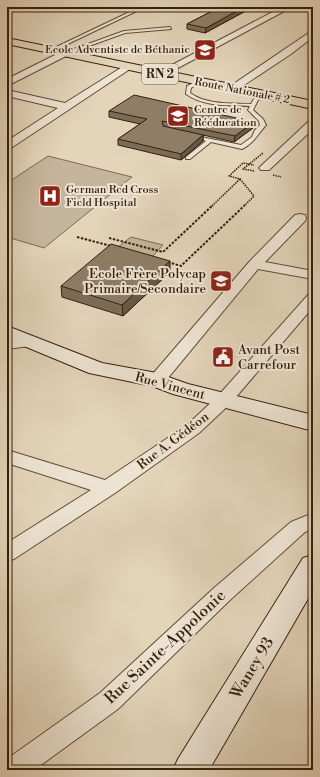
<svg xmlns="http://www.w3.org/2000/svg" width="320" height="777" viewBox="0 0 320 777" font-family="'Libre Bodoni',serif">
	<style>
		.green { fill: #c5b59c; stroke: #7d6a54 }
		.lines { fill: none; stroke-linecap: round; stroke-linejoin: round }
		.lane-casing { stroke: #604c37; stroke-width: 2 }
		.street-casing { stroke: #604c37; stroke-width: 2 }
		.secondary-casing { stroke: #351f0b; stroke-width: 2 }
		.primary-casing { stroke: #351f0b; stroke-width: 2 }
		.path-far1 { stroke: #351f0b; stroke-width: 1.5; stroke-dasharray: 1.5 1; stroke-linecap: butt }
		.path { stroke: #351f0b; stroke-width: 2; stroke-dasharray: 2.5 1.5; stroke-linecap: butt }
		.lane { fill: #ede3d2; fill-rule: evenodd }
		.street { fill: #ede3d2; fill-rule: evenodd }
		.secondary { fill: #ede3d2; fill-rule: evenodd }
		.primary { fill: #e3d4ba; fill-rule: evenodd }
		.wall { fill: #7b6c58; stroke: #351f0b }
		.shaded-wall { fill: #645847; stroke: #351f0b }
		.building { fill: #8f7d66; stroke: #351f0b }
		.labels { text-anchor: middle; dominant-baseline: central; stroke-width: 4; stroke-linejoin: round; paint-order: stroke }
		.far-poi-label { font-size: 11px; fill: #351f0b; stroke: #ede3d2; text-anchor: start }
		.far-street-label { font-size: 11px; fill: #351f0b; stroke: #ede3d2 }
		.shield { fill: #ede3d2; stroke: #6c5a47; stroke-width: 1 }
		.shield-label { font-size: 12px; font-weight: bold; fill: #351f0b }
		.poi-label { font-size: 13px; fill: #351f0b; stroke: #ede3d2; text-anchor: end }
		.street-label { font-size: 13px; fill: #351f0b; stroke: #ede3d2 }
		.near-street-label { font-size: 16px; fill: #351f0b; stroke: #ede3d2 }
	</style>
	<rect width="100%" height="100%" fill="#e3d4ba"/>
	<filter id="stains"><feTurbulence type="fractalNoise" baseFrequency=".005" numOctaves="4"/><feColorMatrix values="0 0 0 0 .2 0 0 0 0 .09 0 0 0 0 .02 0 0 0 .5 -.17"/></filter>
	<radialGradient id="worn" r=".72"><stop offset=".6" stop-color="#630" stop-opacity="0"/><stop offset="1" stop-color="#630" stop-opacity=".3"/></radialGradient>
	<!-- green -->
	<path class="green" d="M48 156 132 177 44 248 7 237V183Z
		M131 237 163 245 152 257 118 247Z"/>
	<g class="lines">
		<!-- lane casing -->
		<g class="lane-casing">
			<path id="lane" d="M140 7H145L53 51 50 50Z
				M170 27 171 29 125 33 67 54 63 53 124 31Z
				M198 81 200 82 191 88 190 93C207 105 231 103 251 104 254 98 258 93 265 94V96L258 100 253 110 263 119 266 125C258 134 254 143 242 149L211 142 190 159H186V157L206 141 191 137V135L241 145 252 137 255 130 260 125 259 121 248 110 250 106C229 105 204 107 186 94L187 86Z"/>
		</g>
		<!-- street casing -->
		<g class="street-casing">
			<path id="street" d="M282 7H292L163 76H157L155 74Z
				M313 30V37L291 54 235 91H229L227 89 229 87Z
				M65 50 70 53 68 55 7 86V79Z
				M127 64 130 65 132 67 130 69 11 148 7 149V141L58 108 7 96V90L65 103Z
				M313 120V129L269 170H261L259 168 261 166 309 121Z
				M300 214 305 215 306 218 305 221 265 262 313 271V279L258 269 163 384 157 385 151 384 149 380 151 376 250 261 295 215Z
				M313 294V307L230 404 199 433 115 493 14 559 7 561V543L91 490 7 463V450L105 480 187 425 218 396 308 295Z
				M32 337 38 339 40 342 38 345 7 349V339Z
				M313 513V529L305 532 230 600 118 709 34 770H7V759L100 693 214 588 291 522Z"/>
		</g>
		<!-- secondary casing -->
		<g class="secondary-casing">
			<path id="secondary" d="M7 326 102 363 157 373 188 384 313 415V431L173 394 152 386 89 373 7 339Z
				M313 555V590L209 770H173L178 759 303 558Z"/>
		</g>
		<!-- primary casing -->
		<g class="primary-casing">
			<path id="primary" d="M7 38 313 101V109L7 44Z"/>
		</g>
		<!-- path-far1 -->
		<path class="path-far1" d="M254 171 243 169 263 153
			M273 175 281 177
			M240 179 254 196 244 206
			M212 206 240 179 229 176 243 163 254 165"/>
		<!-- path -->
		<path class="path" d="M77 237 111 246
			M109 238 163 252 213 205
			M168 262 181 266 245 205"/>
		<!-- lane -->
		<use href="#lane" class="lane"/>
		<!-- street -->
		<use href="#street" class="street"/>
		<!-- secondary -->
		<use href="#secondary" class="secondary"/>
		<!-- primary -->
		<use href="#primary" class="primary"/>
	</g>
	<!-- wall -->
	<path class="wall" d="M220 7H253L205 33 187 29V24Z
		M109 111 253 128 234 142 203 135V141L181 160 118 145V139L140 124 109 117Z
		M170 272 123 316 62 297 61 286Z"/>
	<!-- shaded-wall -->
	<path class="shaded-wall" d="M244 7H253L205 33 206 28Z
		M254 122 253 128 234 142 235 136Z
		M203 135V141L181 160V154Z
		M170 261V272L123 316 122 305Z"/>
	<!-- building -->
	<path class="building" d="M220 7H244L206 28 187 24Z
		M134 95 254 122 235 136 162 121 163 126 203 135 181 154 118 139 147 119 109 111Z
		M111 244 170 261 122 305 61 286Z"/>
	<!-- icons -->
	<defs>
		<g id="school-square" transform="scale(1.15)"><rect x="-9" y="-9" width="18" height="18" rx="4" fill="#8f2418" stroke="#ede3d2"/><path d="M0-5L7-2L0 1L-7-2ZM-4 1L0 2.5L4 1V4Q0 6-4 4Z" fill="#fff"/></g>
		<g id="hospital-square" transform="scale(1.15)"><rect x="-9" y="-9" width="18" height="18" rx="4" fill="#8f2418" stroke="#ede3d2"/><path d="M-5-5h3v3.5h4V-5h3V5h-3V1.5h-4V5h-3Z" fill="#fff"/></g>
		<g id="civic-square" transform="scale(1.15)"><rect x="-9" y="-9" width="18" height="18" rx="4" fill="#8f2418" stroke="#ede3d2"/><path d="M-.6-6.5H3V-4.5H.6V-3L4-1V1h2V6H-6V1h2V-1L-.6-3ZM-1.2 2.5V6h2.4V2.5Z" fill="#fff"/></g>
	</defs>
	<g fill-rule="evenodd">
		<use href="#school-square" x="205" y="50"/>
		<use href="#school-square" x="178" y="116"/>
		<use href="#hospital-square" x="50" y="196"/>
		<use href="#school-square" x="221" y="281"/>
		<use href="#civic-square" x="223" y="357"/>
	</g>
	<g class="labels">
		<!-- far-poi labels -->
		<g class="far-poi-label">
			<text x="190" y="50" text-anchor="end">Ecole Adventiste de Béthanie</text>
			<text x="194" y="110">Centre de<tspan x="194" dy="13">Rééducation</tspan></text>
			<text x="66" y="190">German Red Cross<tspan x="66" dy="13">Field Hospital</tspan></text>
		</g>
		<!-- far-street labels -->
		<g class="far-street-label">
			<text transform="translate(242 91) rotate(11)">Route Nationale # 2</text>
		</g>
		<!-- shield labels -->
		<rect class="shield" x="142" y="64" width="36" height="20" rx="3"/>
		<g class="shield-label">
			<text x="160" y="74">RN 2</text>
		</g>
		<!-- poi labels -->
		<g class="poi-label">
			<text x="206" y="274">Ecole Frère Polycap<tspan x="206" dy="15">Primaire/Secondaire</tspan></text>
			<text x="238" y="350" text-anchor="start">Avant Post<tspan x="238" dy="15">Carrefour</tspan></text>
		</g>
		<!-- street labels -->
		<g class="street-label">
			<text transform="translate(170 386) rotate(15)">Rue Vincent</text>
			<text transform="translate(173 441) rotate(-37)">Rue A. Gédéon</text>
		</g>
		<!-- near-street labels -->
		<g class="near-street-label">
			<text transform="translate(165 647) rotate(-43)">Rue Sainte-Appolonie</text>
			<text transform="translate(252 668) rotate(-59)">Waney 93</text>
		</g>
	</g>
	<!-- margin -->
	<rect width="320" height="777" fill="none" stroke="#e3d4ba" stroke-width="24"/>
	<rect x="8" y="8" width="304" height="761" fill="none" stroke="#351f0b" stroke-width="2"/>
	<rect x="12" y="12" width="296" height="753" fill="none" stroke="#351f0b"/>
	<rect width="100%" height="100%" filter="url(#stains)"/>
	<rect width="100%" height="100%" fill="url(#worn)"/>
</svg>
